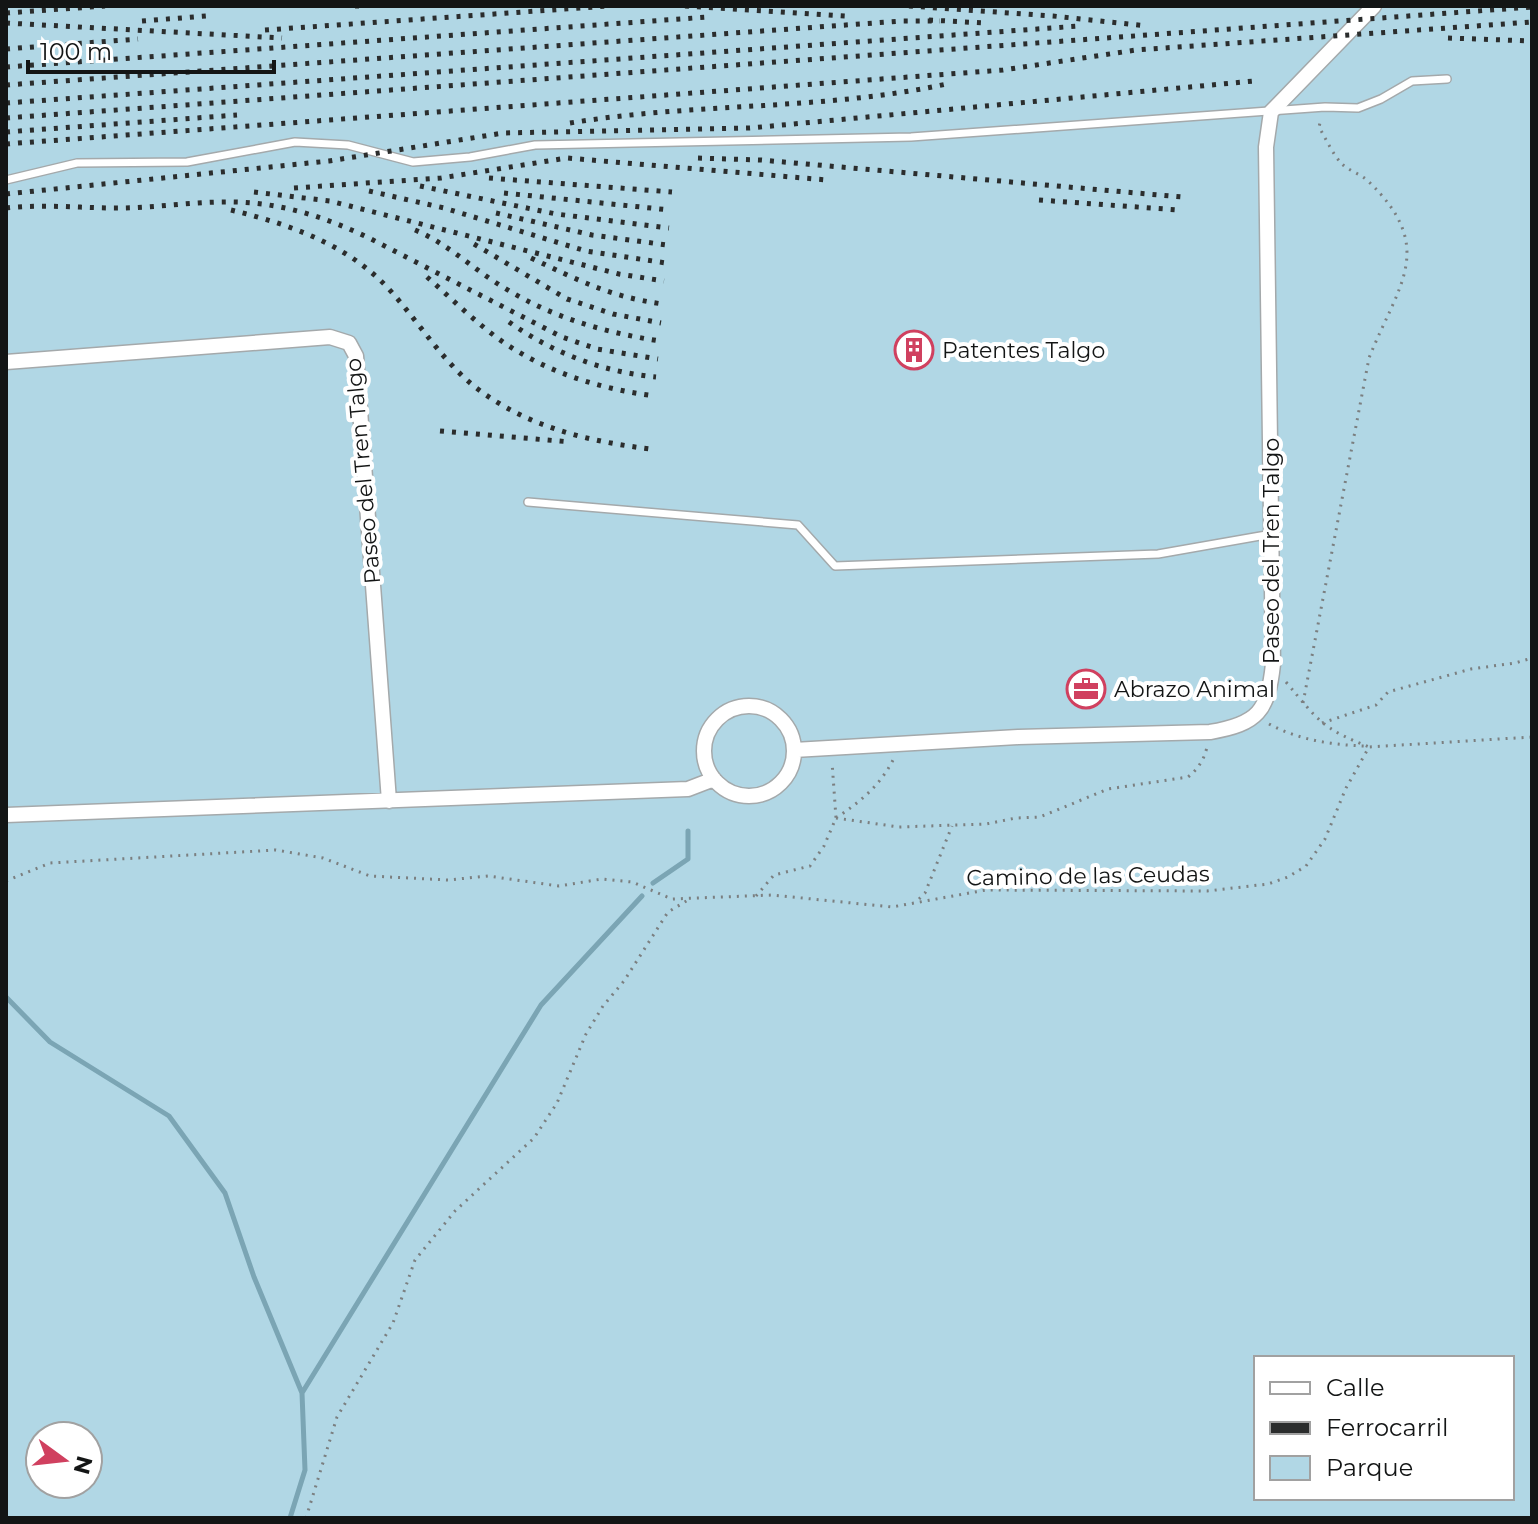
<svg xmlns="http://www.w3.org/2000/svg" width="1538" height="1524" viewBox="0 0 1538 1524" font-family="Montserrat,sans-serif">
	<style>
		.green { fill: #b1d7e5; fill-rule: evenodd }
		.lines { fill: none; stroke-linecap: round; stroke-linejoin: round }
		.stream { stroke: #7ba5b4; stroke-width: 5 }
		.service-casing { stroke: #a4a9ab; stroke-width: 10 }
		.minor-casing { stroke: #a4a9ab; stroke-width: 17 }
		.path { stroke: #7b7f80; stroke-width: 3; stroke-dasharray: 2 6; stroke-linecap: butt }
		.service { stroke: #fff; stroke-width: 7 }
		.minor { stroke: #fff; stroke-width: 14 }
		.rail { stroke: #2b2d2d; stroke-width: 5; stroke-dasharray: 4 8; stroke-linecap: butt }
		.labels { text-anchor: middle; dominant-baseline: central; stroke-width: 8; stroke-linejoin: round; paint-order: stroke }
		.poi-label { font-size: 22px; fill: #131515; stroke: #fff; text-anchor: start }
		.street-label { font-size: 22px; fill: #131515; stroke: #fff }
	</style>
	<rect width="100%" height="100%" fill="#f7fcfe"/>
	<!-- green -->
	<path class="green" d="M6 6H1532V1518H6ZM1256 1358H1512V1498H1256ZM40 1436H88V1484H40Z"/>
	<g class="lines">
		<!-- stream -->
		<path class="stream" d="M653 883 688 859V831
			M6 997 50 1042 169 1116 225 1193 254 1277 302 1393
			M290 1518 305 1470 302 1393 541 1005 642 896"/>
		<!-- service casing -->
		<g class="service-casing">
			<path id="service" d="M6 180 77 163 187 162 295 142 348 145 413 162 470 157 535 145 911 137 1325 107 1358 108 1381 99 1412 81 1447 79
				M528 502 798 525 835 566 1158 554 1272 534"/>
		</g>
		<!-- minor casing -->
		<g class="minor-casing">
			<path id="minor" d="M6 362 330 337 349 343 356 356 389 801
				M704 751a45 45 0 1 1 90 0a45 45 0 1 1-90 0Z
				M794 750 1018 737 1210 732C1258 724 1268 711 1273 664L1266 147 1271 112 1374 6
				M6 815 688 789 714 779"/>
		</g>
		<!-- path -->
		<path class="path" d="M1286 682C1318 720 1321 728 1369 747
			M1303 703 1369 358C1398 285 1438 248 1368 181 1361 174 1349 171 1342 164 1333 155 1326 139 1319 127L1321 119
			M1322 723 1376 705 1388 692 1471 669 1515 663 1532 658
			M1269 724C1299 740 1332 745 1365 746
			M836 818 899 827 986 824 1016 818 1040 817 1108 789 1188 777C1198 769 1204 760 1207 747
			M836 818C860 802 881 785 894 758
			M6 881 50 863 276 850 323 858 370 876 448 880 488 876 559 886 602 879 632 882 672 899 772 895 892 907 986 890 1207 891 1268 884 1288 877 1306 866 1325 839 1346 788 1369 747 1532 737
			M756 896 774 875 810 866 824 846 836 818 832 762
			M919 899 925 893 952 826
			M306 1518 337 1417 393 1323 415 1260 455 1211 534 1138 557 1103 586 1034 603 1006 624 981 668 912 688 900"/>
		<!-- service -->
		<use href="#service" class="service"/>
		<!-- minor -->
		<use href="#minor" class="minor"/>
		<!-- rail -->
		<path class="rail" d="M355 6H360
			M685 6 845 16
			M909 6 1053 16 1148 26
			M6 13 105 6
			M929 20 985 23
			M142 21 206 16
			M6 23 282 38
			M265 30 609 6
			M1448 38 1532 41
			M6 49 138 39
			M6 67 708 17
			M6 85 902 21H940
			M6 103 1079 26
			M6 118 1532 7
			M570 123C697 102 826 111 951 83
			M6 132 237 115
			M6 144 1003 70 1136 50 1532 22
			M698 158 761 160 1182 197
			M489 178 672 192
			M420 186 556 214 669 228
			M294 188 441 178 567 158 827 180
			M369 191 444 208 586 251 666 263
			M254 192 330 201 619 274 664 281
			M504 193 670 210
			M6 194 329 161 503 133 750 128 1254 81
			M1039 200 1179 210
			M6 208C44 204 80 208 117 208 156 208 196 201 235 202 283 203 328 218 371 239L562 337 597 349 658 359
			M231 210C292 225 353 246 395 296 422 327 443 361 475 387 527 427 587 441 650 449
			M496 213 592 235 667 245
			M415 230C446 243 470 266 498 284 548 316 601 332 660 341
			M474 244 567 299 613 314 661 323
			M531 258C578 280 610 297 663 304
			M427 277C452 299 476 323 503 342 548 373 601 389 655 396
			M509 322C553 353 603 372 656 377
			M440 431 571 442"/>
	</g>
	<!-- icons -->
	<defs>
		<g id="building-ring" transform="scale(2)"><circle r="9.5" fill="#fff" stroke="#d0405f" stroke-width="1.5"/><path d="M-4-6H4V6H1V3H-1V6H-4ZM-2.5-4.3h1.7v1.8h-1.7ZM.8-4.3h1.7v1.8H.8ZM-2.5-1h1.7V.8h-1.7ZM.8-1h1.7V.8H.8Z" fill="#d0405f"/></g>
		<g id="office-ring" transform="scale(2)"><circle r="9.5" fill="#fff" stroke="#d0405f" stroke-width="1.5"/><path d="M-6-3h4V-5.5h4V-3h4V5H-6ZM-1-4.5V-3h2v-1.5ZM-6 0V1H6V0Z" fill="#d0405f"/></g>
	</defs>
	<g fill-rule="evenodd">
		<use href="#building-ring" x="914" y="350"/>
		<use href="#office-ring" x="1086" y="689"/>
	</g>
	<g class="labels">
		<!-- poi labels -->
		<g class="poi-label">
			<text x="942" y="350">Patentes Talgo</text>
			<text x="1114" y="689">Abrazo Animal</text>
		</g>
		<!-- street labels -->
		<g class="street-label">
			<text transform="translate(363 471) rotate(-95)">Paseo del Tren Talgo</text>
			<text transform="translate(1271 551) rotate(-90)">Paseo del Tren Talgo</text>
			<text transform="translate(1088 876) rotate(-1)">Camino de las Ceudas</text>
		</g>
	</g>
	<!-- border -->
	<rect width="1538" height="1524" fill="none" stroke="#131515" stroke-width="16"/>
	<!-- legend -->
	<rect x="1254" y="1356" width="260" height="144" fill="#ffffff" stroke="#a1a1a1" stroke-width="2"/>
	<rect x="1270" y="1382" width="40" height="12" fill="#ffffff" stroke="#a1a1a1" stroke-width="2"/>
	<text x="1326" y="1396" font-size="24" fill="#131515">Calle</text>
	<rect x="1270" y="1422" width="40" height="12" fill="#2b2d2d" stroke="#a1a1a1" stroke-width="2"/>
	<text x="1326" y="1436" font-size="24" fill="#131515">Ferrocarril</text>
	<rect x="1270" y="1456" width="40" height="24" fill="#b1d7e5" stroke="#a1a1a1" stroke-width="2"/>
	<text x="1326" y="1476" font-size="24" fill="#131515">Parque</text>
	<!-- north arrow -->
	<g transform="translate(64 1460) rotate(105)"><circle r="38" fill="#ffffff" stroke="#a1a1a1" stroke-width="2"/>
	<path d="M0-6L14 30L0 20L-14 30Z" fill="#d0405f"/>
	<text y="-12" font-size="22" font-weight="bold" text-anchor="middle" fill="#131515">N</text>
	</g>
	<!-- scale -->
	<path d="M28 60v12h246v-12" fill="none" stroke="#131515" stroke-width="4"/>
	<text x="40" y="60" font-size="24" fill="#131515" stroke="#ffffff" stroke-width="6" paint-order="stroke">100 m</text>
</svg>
